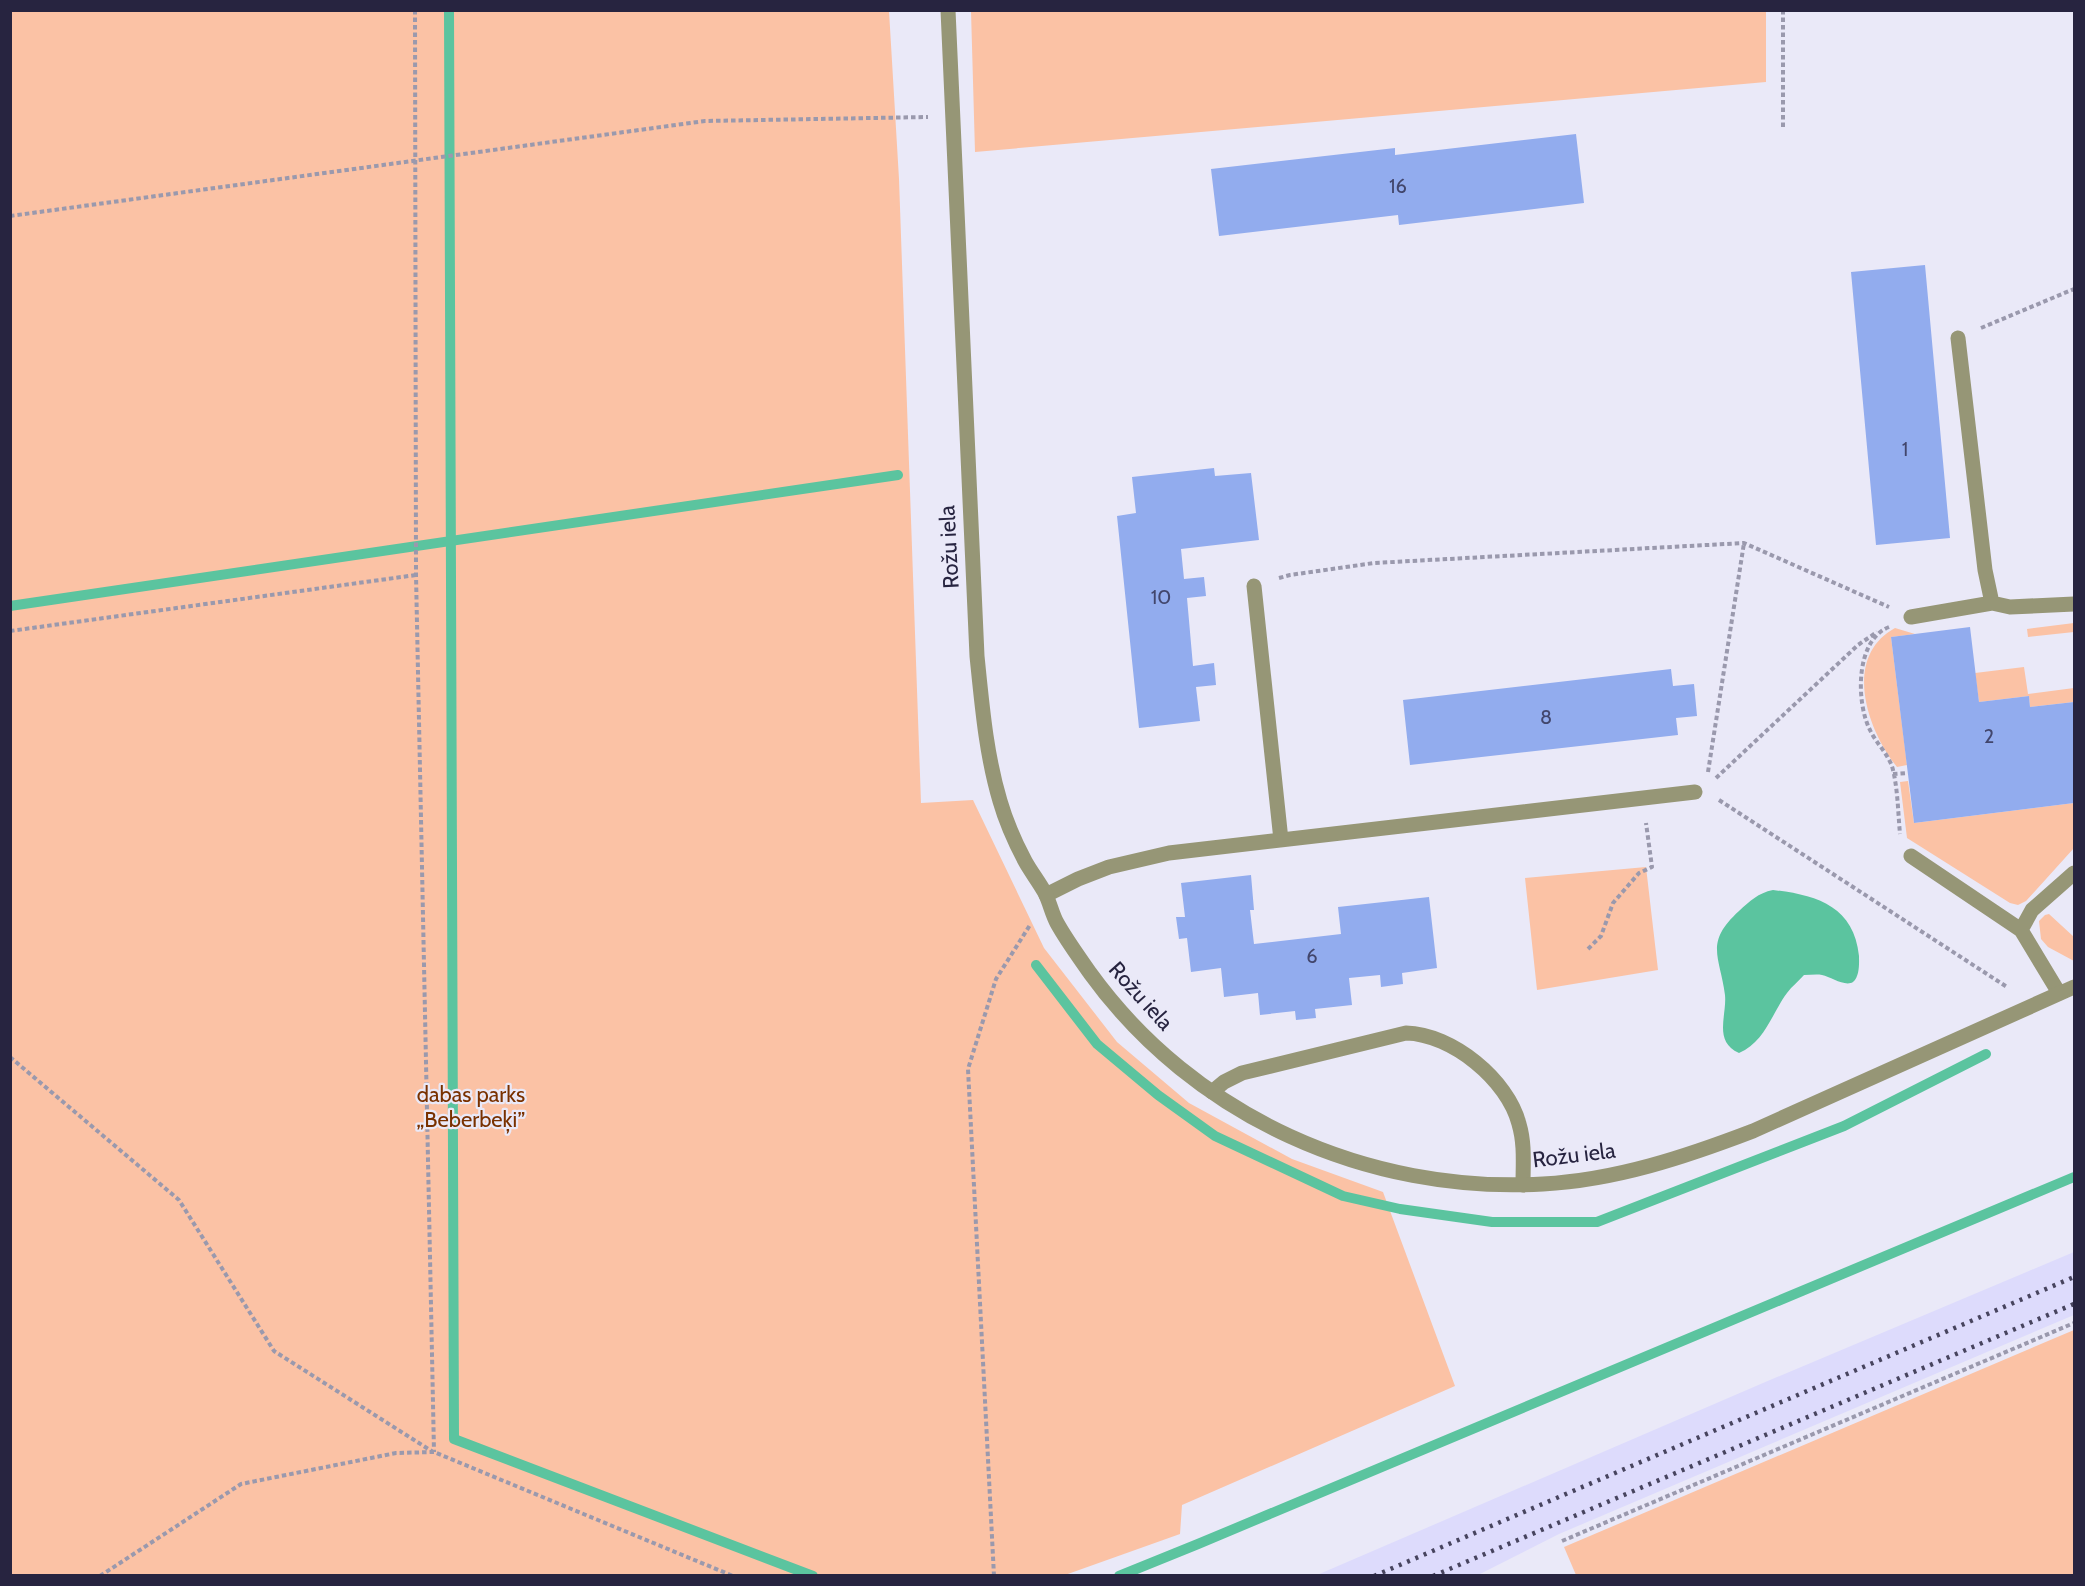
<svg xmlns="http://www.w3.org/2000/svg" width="2085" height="1586" viewBox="0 0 2085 1586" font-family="Cabin,sans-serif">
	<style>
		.built { fill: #dddbfc }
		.green { fill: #fbc2a5 }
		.water { fill: #5bc49f }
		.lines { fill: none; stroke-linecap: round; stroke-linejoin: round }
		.stream { stroke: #5bc49f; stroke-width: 10 }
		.building { fill: #92acee }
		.path { stroke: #9a99ad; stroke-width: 4; stroke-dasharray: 4.5 3; stroke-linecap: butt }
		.service { stroke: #969676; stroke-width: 15 }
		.minor { stroke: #969676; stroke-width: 15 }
		.rail { stroke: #47445e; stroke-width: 4.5; stroke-dasharray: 3 6; stroke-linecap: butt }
		.labels { text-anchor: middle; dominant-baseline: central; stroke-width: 4.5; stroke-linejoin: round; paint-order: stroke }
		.number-label { font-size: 20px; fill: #42466c }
		.street-label { font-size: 22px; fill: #272440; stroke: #eae9f8 }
		.park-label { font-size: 22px; fill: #793100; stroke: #eae9f8 }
	</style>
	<rect width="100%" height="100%" fill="#eae9f8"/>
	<!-- built -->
	<path class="built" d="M2074 1252V1315L1559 1534 1478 1575H1317L1763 1383Z"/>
	<!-- green -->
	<path class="green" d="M11 10 889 11 899 179 921 803 973 800 1044 948 1117 1042 1189 1103 1292 1159 1383 1192 1455 1386 1182 1505 1180 1534 1065 1575H11Z
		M971 11H1766V82L975 152Z
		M2074 623V632L2028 637 2027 629Z
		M1895 628 1915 634 1891 637 1907 765 1897 767C1867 730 1842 657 1895 628Z
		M2024 667 2028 694 2074 688V702L2030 707 2029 696 1979 702 1975 673Z
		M1908 781 1914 823 2074 803V848L2026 901 2018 905 2010 903 1907 838 1900 782Z
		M1646 867 1658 970 1537 990 1525 878Z
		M2049 914 2074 937V961L2048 947 2041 939 2039 921 2045 915Z
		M2074 1330V1575H1576L1564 1547Z"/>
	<!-- water -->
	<path class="water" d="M1773 890C1816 895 1854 906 1859 956 1859 963 1860 976 1853 982 1845 987 1831 977 1822 975 1817 974 1810 975 1804 975 1799 981 1792 986 1787 993 1772 1013 1765 1042 1739 1053 1713 1041 1727 1016 1725 995 1720 956 1704 943 1739 911 1750 901 1758 893 1773 890Z"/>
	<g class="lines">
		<!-- stream -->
		<path class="stream" d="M449 10 454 1439 813 1576
			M10 606 898 475
			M1036 965 1097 1044 1158 1095 1215 1136 1343 1196 1400 1209 1492 1222H1597L1844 1126 1986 1054
			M1119 1576 1198 1544 2074 1177"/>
	</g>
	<!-- building -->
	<path class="building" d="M1576 134 1584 203 1399 225 1398 215 1219 236 1211 169 1395 148V155Z
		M1925 265 1950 538 1876 545 1851 272Z
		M1214 468 1215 476 1251 473 1259 540 1181 549 1184 579 1204 577 1206 596 1187 598 1193 666 1214 663 1216 685 1196 687 1200 721 1139 728 1117 516 1136 513 1132 477Z
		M1970 627 1979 702 2029 696 2030 707 2074 702V803L1914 823 1891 637Z
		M1671 669 1673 686 1694 684 1697 716 1676 718 1678 735 1410 765 1403 700Z
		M1251 875 1254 910H1250L1254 944 1341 934 1338 907 1429 897 1437 968 1402 973 1403 984 1381 987 1380 975 1349 978 1352 1005 1315 1009 1316 1018 1296 1020 1295 1011 1260 1015 1258 993 1224 997 1221 968 1191 972 1187 938 1179 939 1176 917H1185L1181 883Z"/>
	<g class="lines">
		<!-- path -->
		<path class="path" d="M415 10 416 575 434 1452
			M1783 10V130
			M10 216 705 121 928 117
			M1981 328 2074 289
			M1279 578 1290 575 1374 563 1744 543 1889 607
			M1889 627C1855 640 1856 703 1870 730 1876 743 1890 756 1893 770 1898 791 1898 813 1900 834
			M10 631 416 575
			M1708 772 1744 543
			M1893 774 1907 773
			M1716 778 1858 645 1877 632
			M1719 800 2007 987
			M1588 949 1601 936 1613 903 1639 873 1652 867 1646 823
			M10 1057 179 1200 274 1351 433 1452
			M1562 1541 2074 1323
			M100 1576 241 1484 396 1453 434 1452 733 1576
			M994 1576 968 1069 996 979 1030 925"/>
		<!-- service -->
		<path class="service" d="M1254 586 1281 840
			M1911 856 2021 930
			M1046 895 1078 879 1109 867 1169 853 1695 792
			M2059 993 2021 930 2032 910 2074 873
			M1212 1092 1224 1082 1242 1073 1406 1033C1452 1034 1508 1080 1519 1124 1525 1144 1523 1164 1523 1185"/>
		<!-- minor -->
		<path class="minor" d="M948 10 977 656C982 705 986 754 1000 801 1006 822 1015 842 1025 861 1031 872 1039 882 1045 893 1050 903 1052 914 1057 923 1067 941 1079 957 1090 973 1194 1117 1368 1194 1543 1184 1616 1180 1685 1157 1753 1131L2074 987
			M1958 338 1985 570 1992 603 2010 607 2074 604
			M1911 617 1992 603"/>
		<!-- rail -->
		<path class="rail" d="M1374 1576 2074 1277
			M1433 1576 2074 1304"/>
	</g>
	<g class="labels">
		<!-- number labels -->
		<g class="number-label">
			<text x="1398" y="186">16</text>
			<text x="1905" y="449">1</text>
			<text x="1161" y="597">10</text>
			<text x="1546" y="717">8</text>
			<text x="1989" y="736">2</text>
			<text x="1312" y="956">6</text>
		</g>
		<!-- street labels -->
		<g class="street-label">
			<text transform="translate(949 547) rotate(-93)">Rožu iela</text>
			<text transform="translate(1141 996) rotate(48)">Rožu iela</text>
			<text transform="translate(1574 1155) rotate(-7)">Rožu iela</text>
		</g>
		<!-- park labels -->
		<g class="park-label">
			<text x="471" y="1094">dabas parks<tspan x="471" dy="25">„Beberbeķi”</tspan></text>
		</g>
	</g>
	<!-- border -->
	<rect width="2085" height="1586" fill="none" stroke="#272440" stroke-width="24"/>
</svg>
